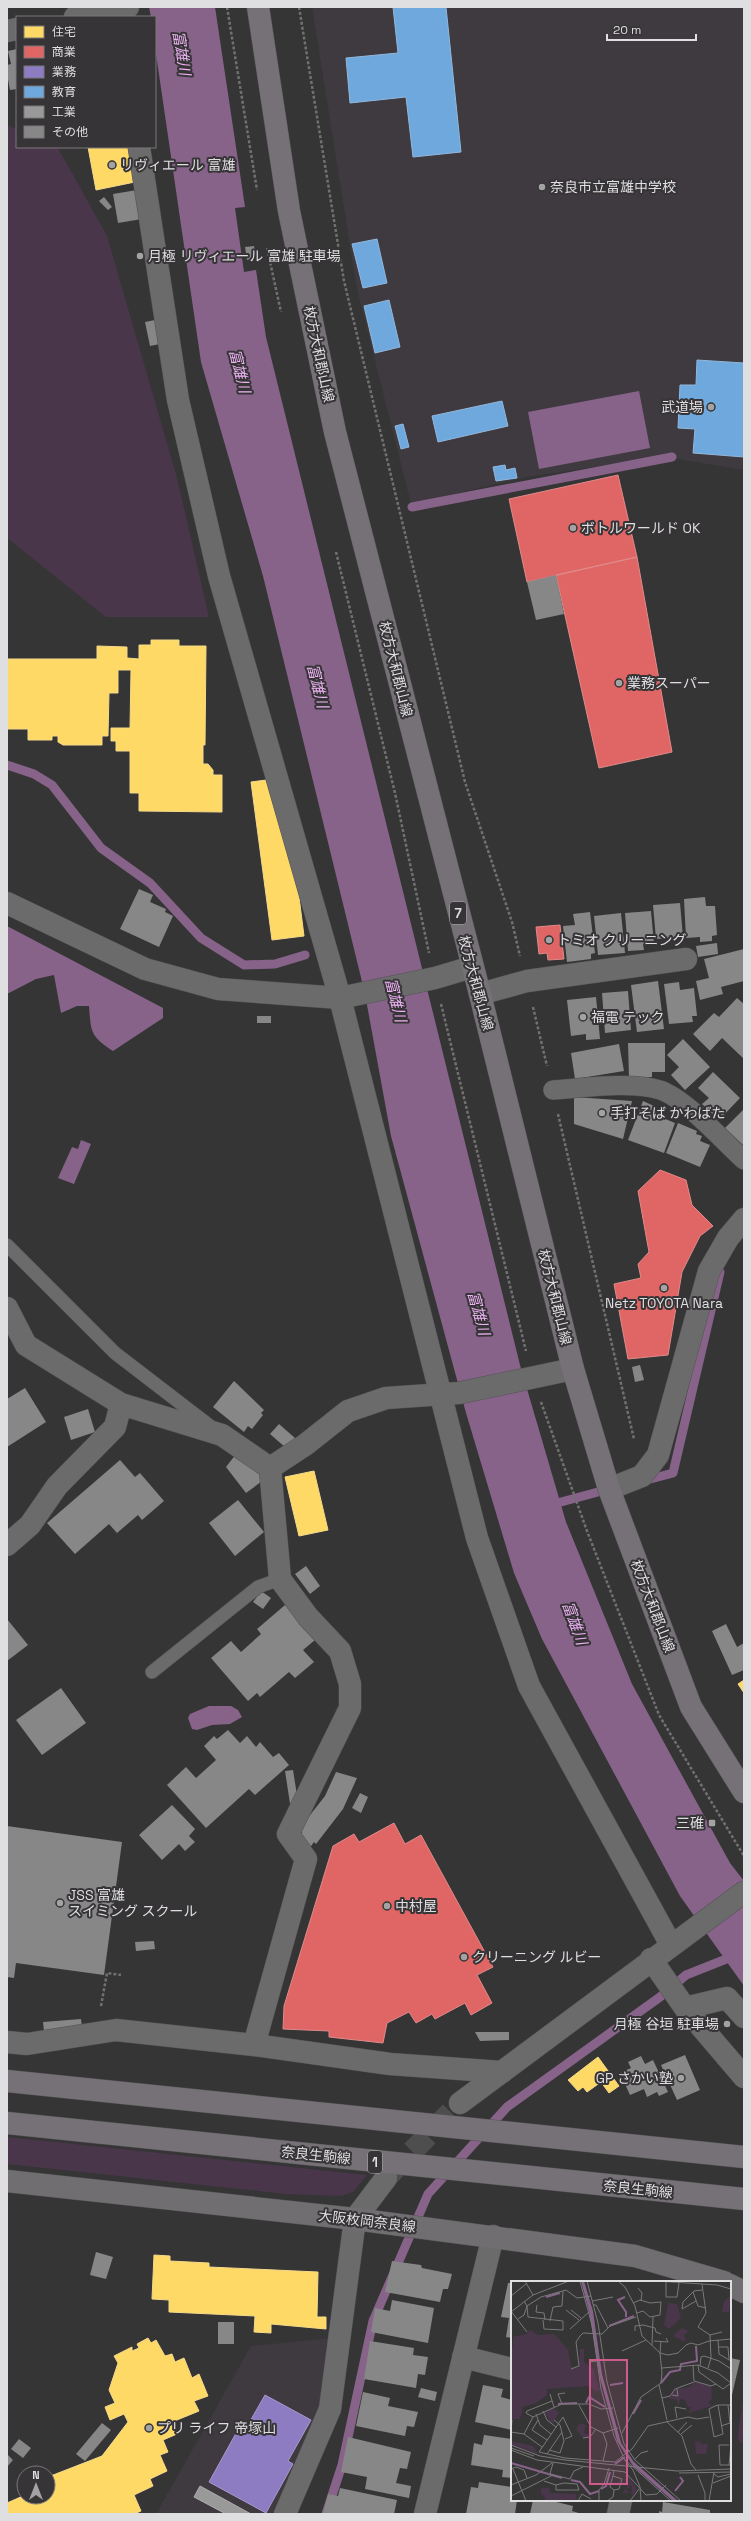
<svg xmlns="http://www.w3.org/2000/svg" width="751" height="2521" viewBox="0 0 751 2521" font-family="'Space Grotesk','Noto Sans JP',sans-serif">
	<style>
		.built { fill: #3f3a40 }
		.green { fill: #4a364b }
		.water { fill: #87638a }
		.homes { fill: #ffd966; stroke: #f5da8b }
		.shops { fill: #e06666; stroke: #e08a8b }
		.offices { fill: #8e7cc3; stroke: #a699cc }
		.schools { fill: #6fa8dc; stroke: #91b8dd }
		.industry { fill: #999; stroke: #aeaeae }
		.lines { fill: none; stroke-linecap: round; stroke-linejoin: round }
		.stream { stroke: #87638a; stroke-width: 9 }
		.building { fill: #888788 }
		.tertiary-tunnel { stroke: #4e4e4f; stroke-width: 22; stroke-dasharray: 22 11; stroke-linecap: butt }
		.service-casing { stroke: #545354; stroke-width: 14 }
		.pedestrian-casing { stroke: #545354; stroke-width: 20 }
		.minor-casing { stroke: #545354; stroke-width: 23 }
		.tertiary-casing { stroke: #545354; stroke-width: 23 }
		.secondary-casing { stroke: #545354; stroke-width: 23 }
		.primary-casing { stroke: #545354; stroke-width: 23 }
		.path { stroke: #717171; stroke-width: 2.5; stroke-dasharray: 3 2; stroke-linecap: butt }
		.service { stroke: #6b6b6b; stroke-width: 13 }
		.pedestrian { stroke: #6b6b6b; stroke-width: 19 }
		.minor { stroke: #6b6b6b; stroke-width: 22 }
		.tertiary { stroke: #6b6b6b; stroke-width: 22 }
		.secondary { stroke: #716e71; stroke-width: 22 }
		.primary { stroke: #767177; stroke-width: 22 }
		.poi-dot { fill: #a4a3a4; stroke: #363436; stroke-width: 1.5 }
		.labels { text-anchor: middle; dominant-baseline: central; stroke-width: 4; stroke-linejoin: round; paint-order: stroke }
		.shield { fill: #363436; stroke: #acabad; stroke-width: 1 }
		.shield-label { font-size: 13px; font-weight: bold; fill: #dfdee0 }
		.poi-label { font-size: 14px; fill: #dfdee0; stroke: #363436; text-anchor: start }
		.street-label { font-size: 14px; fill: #dfdee0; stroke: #363436 }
		.water-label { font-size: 15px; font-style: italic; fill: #edb2f3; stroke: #363436 }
		.inset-river { fill: none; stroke: #87638a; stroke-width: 2 }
		.inset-road { fill: none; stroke: #797979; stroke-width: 1 }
		.view { fill: #cc5d8a; fill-opacity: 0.15; stroke: #cc5d8a; stroke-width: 2 }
		.inset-edge { fill: none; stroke: #dfdee0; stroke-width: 2 }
	</style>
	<rect width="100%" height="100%" fill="#353535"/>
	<!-- built -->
	<path class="built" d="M312 7H744V470L666 457 526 477 411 504 357 289Z
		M332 2338 319 2417 275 2514H156L251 2346Z"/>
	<!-- green -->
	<path class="green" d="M7 125 17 129V147L58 148 107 236 177 478 209 617H106L7 538Z
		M7 2137 367 2175 353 2192 341 2196 286 2194 7 2164Z
		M744 2396V2444L737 2439Z"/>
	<!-- water -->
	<path class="water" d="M149 7H215L245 207 235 208 244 272 256 270 266 337 520 1365 566 1522 632 1684 730 1863 744 1881V1986L680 1896 542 1639 514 1573 466 1413 391 1136 365 994 263 576 201 362 155 47V17H151Z
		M639 391 650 448 539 469 528 412Z
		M7 926 163 1008V1018L113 1051C90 1036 91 1032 89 1006H77L61 1013 54 975 36 979 7 994Z
		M81 1140 91 1144 74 1184 58 1178 72 1147 78 1149Z
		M209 1706H231L238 1710 242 1717 230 1724 212 1725 197 1730 192 1729 188 1718 190 1714Z"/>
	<!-- homes -->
	<path class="homes" d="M88 147H128L135 182 96 190Z
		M151 640H179V646H206L205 745H203V764H208L213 770V775H222V812L139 811V793H130V751H116V741H111V728H130L131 670H118V693H109L108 736H102V745H63L58 742V736H52V740H28V729H7V659H97V646L127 647V658L139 659V645H151Z
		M274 779 296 873 304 936 272 940 251 782Z
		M314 1471 328 1530 299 1536 285 1477Z
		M744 1680V1693L738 1684Z
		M598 2057 619 2086 609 2093 601 2082 587 2092 583 2087 578 2091 568 2080Z
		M154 2255 170 2256V2261L209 2263V2267L318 2272 317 2317H326V2329L271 2324V2333L254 2332 255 2316 169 2312V2300L152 2299Z
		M148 2338 151 2343 156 2340 165 2356 172 2354 175 2362 184 2358 192 2378 199 2374 208 2396 194 2401 199 2411 172 2422 177 2434 163 2440 168 2452 160 2455 167 2471 150 2479 153 2486 134 2495 141 2511 134 2514H7V2503L23 2496 19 2489 24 2487V2497H48V2477L102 2456 128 2422 124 2414 110 2420 105 2407 115 2403 109 2390 118 2363 114 2356 132 2347V2351L139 2348 137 2344Z"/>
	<!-- shops -->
	<path class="shops" d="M618 475 637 557 527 582 509 499Z
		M637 557 672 752 599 768 556 575Z
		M560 925 564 959 548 960 547 953 539 954 536 927Z
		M660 1170 686 1180 692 1205 713 1226 700 1236 682 1272 668 1355 628 1359 614 1284 641 1278 638 1264 649 1252 638 1191Z
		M394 1823 405 1844 421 1835 493 1967 477 1975 492 2003 471 2015 465 2003 435 2019 432 2014 416 2023 409 2012 387 2023 383 2043 329 2037V2031L283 2029 284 2006 333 1846 354 1834 359 1842Z"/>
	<!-- offices -->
	<path class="offices" d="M265 2395 311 2420 288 2461 293 2464 266 2513 209 2482 240 2426 245 2430Z"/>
	<!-- schools -->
	<path class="schools" d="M393 7H446L461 152 413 157 406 97 350 103 346 58 398 53Z
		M377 239 387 283 363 288 352 244Z
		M389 300 400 347 375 353 364 306Z
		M697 360 744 363V457L693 453 695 429 678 428 680 385H696Z
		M502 401 508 426 438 442 432 416Z
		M403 424 409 447 401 449 395 426Z
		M505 465 506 470 515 468 517 478 496 481 493 467Z"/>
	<!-- industry -->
	<path class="industry" d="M200 2486 251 2514H226L194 2497Z"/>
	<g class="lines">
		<!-- stream -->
		<path class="stream" d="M412 507 672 457
			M7 765 34 774 52 785 101 848 150 883 201 938 244 965 275 964 305 955
			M643 1481 673 1473 720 1272
			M550 1505 609 1489
			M326 2514 342 2465 373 2321 428 2194 507 2107 660 1997 686 1975 744 1952"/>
	</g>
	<!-- building -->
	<path class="building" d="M17 49V89L10 90 7 74V65L11 64 8 51Z
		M137 190 142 219 118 223 113 194Z
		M104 197 112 207 108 210 99 201Z
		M254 246 256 258 247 260 245 247Z
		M160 319 165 343 150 346 145 322Z
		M556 575 564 614 536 620 527 582Z
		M139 889 153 895 150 902 166 909 165 912 173 916 159 947 120 929Z
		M705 897 706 906H715L717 935 712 936V941L700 942V937L686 938 684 899Z
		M680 903 683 937 656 939 653 905Z
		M651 911 654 944H643L644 950 628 951 625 913Z
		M590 912 595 953 591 954V959L567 962 563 926 575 925 573 914Z
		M621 913 625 953 598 955 594 916Z
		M717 943 718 954 698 957 696 946Z
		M744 949V981L721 987 723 994 700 1000 696 981 709 978 704 959Z
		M658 981 664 1029 637 1032 631 985Z
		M679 982 680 990 694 988 697 1016H692L693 1022 669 1024 664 984Z
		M628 991 631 1030 605 1033 602 993Z
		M596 997 600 1039 586 1040V1034L571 1036 567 1000Z
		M737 998 744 1004V1059L722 1038 710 1051 693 1034 714 1013 719 1017Z
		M257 1016H271V1023H257Z
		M683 1039 710 1067 685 1090 671 1075 679 1067 667 1055Z
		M628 1043H665V1072H652V1077L629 1078Z
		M619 1044 624 1071 575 1079 571 1053Z
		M713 1072 740 1098 719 1120 702 1104 709 1098 698 1088Z
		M574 1097 632 1101 623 1139 574 1124Z
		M643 1101 654 1106 651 1113 675 1123 664 1153 628 1140Z
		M744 1109V1146L725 1128Z
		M678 1123 697 1131 696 1134 702 1136 700 1141 710 1145 700 1167 666 1153Z
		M640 1365 644 1380 635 1382 632 1367Z
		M234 1381 264 1410 261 1413 263 1415 252 1429 248 1426 244 1432 213 1407Z
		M25 1388 46 1422 7 1447V1399Z
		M88 1409 95 1432 71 1440 64 1417Z
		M279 1424 295 1438 286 1448 270 1434Z
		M236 1454 265 1479 246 1493 226 1467Z
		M120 1460 135 1477 140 1473 164 1501 142 1520 138 1515 117 1533 109 1524 75 1554 47 1523Z
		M238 1500 264 1532 235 1556 209 1523Z
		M306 1566 320 1586 310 1594 295 1574Z
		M261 1591 271 1598 263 1609 253 1602Z
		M285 1605 315 1640 303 1650 314 1662 295 1678 289 1672 260 1697 257 1693 248 1701 211 1658 231 1641 241 1652 261 1634 257 1629Z
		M7 1619 28 1645 7 1661Z
		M726 1624 737 1647 744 1643V1670L732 1675 712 1631Z
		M61 1688 86 1723 42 1755 16 1720Z
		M228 1730 240 1743 247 1736 256 1747 260 1742 273 1757 279 1753 289 1765 255 1795 249 1789 206 1828 167 1785 186 1767 196 1778 216 1760 204 1746 214 1736 217 1739Z
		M293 1770 299 1808 291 1810 285 1771Z
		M336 1772 357 1778 343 1809 316 1844 314 1842 309 1849 298 1839 302 1832 299 1829 325 1796Z
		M360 1793 368 1797 361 1813 352 1808Z
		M172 1805 195 1829 189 1836 195 1842 185 1851 179 1844 162 1860 139 1835Z
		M7 1826 122 1842 104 1975 16 1963 14 1978 7 1977Z
		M154 1941 155 1949 136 1951 135 1942Z
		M81 2019 82 2027 44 2031 43 2022Z
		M475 2032H509V2040L480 2041Z
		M685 2055 700 2090 677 2100 661 2065Z
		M641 2056 645 2064 653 2060 668 2092 659 2096 657 2092 647 2097 644 2089 630 2095 620 2073 631 2068 628 2062Z
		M96 2252 113 2257 106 2279 90 2275Z
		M392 2261 421 2265 422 2268 452 2274 448 2289H443L440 2302 385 2292Z
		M508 2283H512V2338L506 2337 509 2318 501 2317Z
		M392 2300 434 2308 428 2343 371 2332 375 2308 390 2311Z
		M218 2322H234V2344H218Z
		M370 2341 414 2348 413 2355 428 2357 425 2375 418 2374 416 2388 364 2379Z
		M730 2358 740 2360 732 2395H730Z
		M483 2385 503 2389 501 2397 512 2400V2430L475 2422Z
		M421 2388 437 2392 435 2401 418 2397Z
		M363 2392 390 2398 388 2406 418 2412 414 2427 407 2426 405 2436 356 2426Z
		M102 2423 111 2430 85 2461 76 2454Z
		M484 2435 512 2439V2478L502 2477 503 2470 471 2465 474 2443 482 2445Z
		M348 2437 411 2452 407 2469 400 2468 396 2483 411 2486 409 2498 365 2489 367 2477 341 2472Z
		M19 2439 31 2448 23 2458 11 2449Z
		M7 2454 13 2460 7 2467Z
		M479 2482 512 2487V2500H517L515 2514H466L471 2487 478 2488Z
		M340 2488 397 2500 394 2514H323L328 2494 338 2496Z
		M533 2500H548L573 2506 572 2511 582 2514H530Z
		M663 2502 710 2510V2514H659V2511L662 2512Z"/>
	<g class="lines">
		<!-- tertiary-tunnel -->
		<path class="tertiary-tunnel" d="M389 2175 460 2103"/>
		<!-- service casing -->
		<g class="service-casing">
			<path id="service" d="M7 1245 115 1353 210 1426
				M152 1672 258 1587 280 1579"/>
		</g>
		<!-- pedestrian casing -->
		<g class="pedestrian-casing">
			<path id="pedestrian" d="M553 1090C583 1088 631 1081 660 1090 685 1098 724 1142 744 1160"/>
		</g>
		<!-- minor casing -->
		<g class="minor-casing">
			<path id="minor" d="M75 17 128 7
				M7 31 17 29
				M139 147 178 400 219 576 340 998 477 1538 529 1686 671 1945
				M7 903 145 969 218 989 340 998 435 978 472 967
				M480 994 527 981 686 959
				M7 1308 26 1345 121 1404 222 1435 270 1468 280 1579 308 1617 340 1651 350 1684V1708L288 1834 306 1859 254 2045
				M270 1468 305 1445 348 1411 386 1398 459 1393 573 1369
				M609 1489 642 1476 658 1455 709 1271 728 1238 744 1219
				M7 1545 30 1525 57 1486 115 1427 121 1404
				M651 1959 685 2008 727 1998 744 2017
				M685 2008 744 2077
				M7 2042 27 2044 116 2030 254 2045 390 2064 502 2072
				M463 2357 512 2369
				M285 2514 330 2409 355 2219
				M425 2514 493 2236
				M618 2514 621 2500"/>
		</g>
		<!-- tertiary casing -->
		<g class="tertiary-casing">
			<path id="tertiary" d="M460 2103 744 1892
				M355 2219 386 2178"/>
		</g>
		<!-- secondary casing -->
		<g class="secondary-casing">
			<path id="secondary" d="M7 2181 355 2219 635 2256 724 2282
				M730 2285 744 2292"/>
		</g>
		<!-- primary casing -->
		<g class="primary-casing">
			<path id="primary" d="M258 7 289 211 335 432 480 994 573 1369 609 1489 691 1707 744 1792
				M7 2081 744 2157
				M7 2123 744 2199"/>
		</g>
		<!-- path -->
		<path class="path" d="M227 7 257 190
			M299 7 344 281 465 782 512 922 520 956
			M267 248 281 312
			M336 552 395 793 429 953
			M441 1004 526 1351
			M533 1007 547 1066
			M558 1114 634 1439
			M541 1402 587 1531 659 1715 744 1856
			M101 2006 107 1973 121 1975"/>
		<!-- service -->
		<use href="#service" class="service"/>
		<!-- pedestrian -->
		<use href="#pedestrian" class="pedestrian"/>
		<!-- minor -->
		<use href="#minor" class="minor"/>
		<!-- tertiary -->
		<use href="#tertiary" class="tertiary"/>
		<!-- secondary -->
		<use href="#secondary" class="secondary"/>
		<!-- primary -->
		<use href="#primary" class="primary"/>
	</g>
	<!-- markers -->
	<g class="poi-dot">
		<circle cx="112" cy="165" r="4"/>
		<circle cx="542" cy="187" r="4"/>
		<circle cx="140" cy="256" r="4"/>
		<circle cx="711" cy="407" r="4"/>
		<circle cx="573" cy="528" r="4"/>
		<circle cx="619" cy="683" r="4"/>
		<circle cx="549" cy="940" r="4"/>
		<circle cx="583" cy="1017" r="4"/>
		<circle cx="602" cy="1113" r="4"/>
		<circle cx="664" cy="1288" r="4"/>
		<rect x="708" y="1819" width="8" height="8" rx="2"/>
		<circle cx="60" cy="1903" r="4"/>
		<circle cx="387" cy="1906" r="4"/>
		<circle cx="464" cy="1957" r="4"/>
		<circle cx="727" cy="2024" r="4"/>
		<circle cx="681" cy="2078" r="4"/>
		<circle cx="149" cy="2428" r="4"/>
	</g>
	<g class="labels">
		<!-- shield labels -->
		<g class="shield">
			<rect x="450" y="902" width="16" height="22" rx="3"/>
			<rect x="368" y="2151" width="14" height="22" rx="3"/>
		</g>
		<g class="shield-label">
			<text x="458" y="913">7</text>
			<text x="375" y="2162">1</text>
		</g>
		<!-- poi labels -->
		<g class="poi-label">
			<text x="120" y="165">リヴィエール 富雄</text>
			<text x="550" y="187">奈良市立富雄中学校</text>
			<text x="148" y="256">月極 リヴィエール 富雄 駐車場</text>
			<text x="703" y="407" text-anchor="end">武道場</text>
			<text x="581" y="528">ボトルワールド OK</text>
			<text x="627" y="683">業務スーパー</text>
			<text x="557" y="940">トミオ クリーニング</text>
			<text x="591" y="1017">福電 テック</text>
			<text x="610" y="1113">手打そば かわばた</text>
			<text x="664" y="1303" text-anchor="middle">Netz TOYOTA Nara</text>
			<text x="704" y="1823" text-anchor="end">三碓</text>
			<text x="68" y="1895">JSS 富雄<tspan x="68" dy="16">スイミング スクール</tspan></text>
			<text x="395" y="1906">中村屋</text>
			<text x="472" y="1957">クリーニング ルビー</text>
			<text x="719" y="2024" text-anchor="end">月極 谷垣 駐車場</text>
			<text x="673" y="2078" text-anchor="end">GP さかい塾</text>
			<text x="157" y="2428">プリ ライフ 帝塚山</text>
		</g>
		<!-- street labels -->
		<g class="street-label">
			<text transform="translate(319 354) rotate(78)">枚方大和郡山線</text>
			<text transform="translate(396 669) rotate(76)">枚方大和郡山線</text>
			<text transform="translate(476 983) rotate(75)">枚方大和郡山線</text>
			<text transform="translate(555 1297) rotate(76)">枚方大和郡山線</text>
			<text transform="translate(653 1606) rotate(69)">枚方大和郡山線</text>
			<text transform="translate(316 2155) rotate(6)">奈良生駒線</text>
			<text transform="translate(638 2189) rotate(6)">奈良生駒線</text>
			<text transform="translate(367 2221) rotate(7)">大阪枚岡奈良線</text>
		</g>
		<!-- water labels -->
		<g class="water-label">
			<text transform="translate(182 53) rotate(81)">富雄川</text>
			<text transform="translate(240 371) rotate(76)">富雄川</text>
			<text transform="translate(318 686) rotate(76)">富雄川</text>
			<text transform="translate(396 1000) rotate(76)">富雄川</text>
			<text transform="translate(479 1313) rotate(75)">富雄川</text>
			<text transform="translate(575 1623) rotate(70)">富雄川</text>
		</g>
	</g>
	<!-- overview -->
	<g transform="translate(511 2281)">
		<rect width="220" height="220" fill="#353535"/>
		<path d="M220 15 218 31H211L213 20ZM157 22 166 23 170 37 158 48 153 44ZM171 47 178 50 173 54 175 59 170 61V58L163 56 164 52ZM19 49 26 54 43 53 47 57 57 69 60 86 68 87 69 68H73V81L82 87 89 110H84L78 105 36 108V114L25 122 12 126 9 138H0V75L3 55 14 54ZM184 101 200 105 201 118 197 121 201 125 178 132 180 126H177L174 119 169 118 167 126 166 119 159 118 158 116 165 108 178 106ZM43 127 48 132 41 143 33 131ZM69 142 75 144 73 152 80 155 76 157H72L65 148ZM0 160 22 165 27 173 0 163ZM189 160 190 163H197L195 173H185L184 161ZM117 195 126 208 122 214 119 211H121V204L115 208 118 212H112L116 205 118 204ZM30 207H38L39 212 65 213 66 220H33L35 217 30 213Z" fill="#4a364b"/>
		<path d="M70 0H73L82 30 91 93 110 162 123 181 167 220H162L122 185 106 160 89 97 78 30Z" fill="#87638a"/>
		<path class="inset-river" d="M35 16 49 12M114 16 107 19 115 31V36M98 45 123 35M150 102 159 91 169 89 170 83 186 80 185 65M99 104 112 102M75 122 78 116 94 126M47 123 66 122M122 133 130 119M0 182 51 197M104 183 114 176M60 199 69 201 79 213 88 210M90 208 95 205 99 191M164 210 172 200 169 196"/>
		<path class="inset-road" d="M14 0 22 14M69 0 81 44 90 108 103 155 112 175M76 0 87 42 96 101 113 163 124 179 170 220M107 0 114 6 124 25 131 55 149 72 151 92 150 102 130 116 111 152M146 0 206 4 220 8M155 1V16H166L168 2M191 3 195 32 187 46 199 54 200 77 197 87M127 7 131 12 130 20M182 11 187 25 195 27M0 15 15 3M13 20 16 25 17 36 52 40V49L33 48 32 39M81 20 102 16M185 20 171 28 172 21 183 10 191 9M122 22 129 19 139 22 150 21 149 34 139 36 132 30 126 32M26 24 25 31 33 32 34 39M82 24H85L97 47M55 29 68 39M60 29 70 37M0 30 16 51M0 31 22 14 58 0M7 38 13 34 16 25 30 16 55 9 66 17 80 15M39 40 42 26 51 25 52 10M59 48 78 31M124 50V45L132 44 144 47 145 51 150 53M199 54 211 51M207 59 208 73 220 80M143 60 157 61 155 57M150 60 149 72 157 74 167 72 175 64 180 62 187 64 198 60 220 58M141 64 142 36M208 66H217L218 78M111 70 135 59M78 81 92 79M182 84 183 100 200 105 205 103M187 84 188 91 212 108 220 102M189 85 190 76 193 75 208 80 220 88M151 87 187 84 207 92 220 102M60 88 68 85 65 61 69 55 72 52 91 53 99 45 125 36M148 104 156 139M39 113 43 126M161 114 167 115 166 108M151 117 159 115 164 108 183 101M51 123 47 113 54 112M68 124 80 146 92 152 96 163 92 180M207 124 212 153 203 156 198 128 204 125 207 124H220M32 130 36 139 45 146M25 133 29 144 40 153M22 136 15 132 16 130 41 120M166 137 164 126 175 128M27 139 21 149 36 159M155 140 171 155 180 183 185 189M210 145 219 142 217 124M0 151 13 153 31 166M0 151 1 139M167 151 176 141M92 152 107 147M13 153 22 136 51 123H78L90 128 102 127M170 153 181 144M72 157 79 156 85 148M54 158 61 155 52 136 28 171 54 177 104 181M0 164 29 175 54 179 166 190 220 188M218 164H208L209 184H220M0 167 23 175M0 169 26 179 114 191 135 214 146 213 155 204M38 169 49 172 53 160 49 144 43 139M36 173 51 151M111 176 160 220M113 178 122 189 129 206 130 220M124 178 130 172 137 170M104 181 121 168 137 145 177 136 186 138 198 136M42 182 39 193 59 198 63 190 72 186M218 184 220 163M0 188 5 186 13 189 16 197M2 188 15 220M168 192 220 191M203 193 207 196 220 193M187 194 194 212V220M102 195 111 198 108 208 103 209 99 206V205L102 195 103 189M33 200 45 204 53 202 66 203 68 209H45V204M202 202 220 195M0 204 25 194 41 182M0 215 42 194M67 220 71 213 80 218M88 220V209L93 203 98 187M96 220 102 216 103 209M119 220 128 208M198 220 203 191"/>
		<path class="view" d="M79 79H116V203H79Z"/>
		<rect width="220" height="220" class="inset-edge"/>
	</g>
	<!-- border -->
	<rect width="751" height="2521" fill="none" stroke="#dfdee0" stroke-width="16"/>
	<!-- legend -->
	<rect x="16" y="16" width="140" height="132" fill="#363436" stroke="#7a787a"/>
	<rect x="24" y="26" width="20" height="12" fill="#ffd966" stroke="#7a787a"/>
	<text x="52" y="36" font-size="12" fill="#dfdee0">住宅</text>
	<rect x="24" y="46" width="20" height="12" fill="#e06666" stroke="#7a787a"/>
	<text x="52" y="56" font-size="12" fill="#dfdee0">商業</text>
	<rect x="24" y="66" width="20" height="12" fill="#8e7cc3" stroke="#7a787a"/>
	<text x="52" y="76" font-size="12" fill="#dfdee0">業務</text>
	<rect x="24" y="86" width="20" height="12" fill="#6fa8dc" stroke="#7a787a"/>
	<text x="52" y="96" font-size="12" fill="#dfdee0">教育</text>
	<rect x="24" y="106" width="20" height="12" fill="#999999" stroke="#7a787a"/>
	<text x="52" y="116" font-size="12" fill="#dfdee0">工業</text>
	<rect x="24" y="126" width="20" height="12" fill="#888788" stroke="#7a787a"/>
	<text x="52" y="136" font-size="12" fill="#dfdee0">その他</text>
	<!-- north arrow -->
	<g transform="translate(36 2485)"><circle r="19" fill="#363436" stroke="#7a787a"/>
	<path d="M0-3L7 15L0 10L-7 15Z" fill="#a4a3a4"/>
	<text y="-6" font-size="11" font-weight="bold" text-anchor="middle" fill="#dfdee0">N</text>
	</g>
	<!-- scale -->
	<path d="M607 34v6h89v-6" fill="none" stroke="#dfdee0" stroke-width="2"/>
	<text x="613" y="34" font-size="12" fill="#dfdee0" stroke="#363436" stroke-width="3" paint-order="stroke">20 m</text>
</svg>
